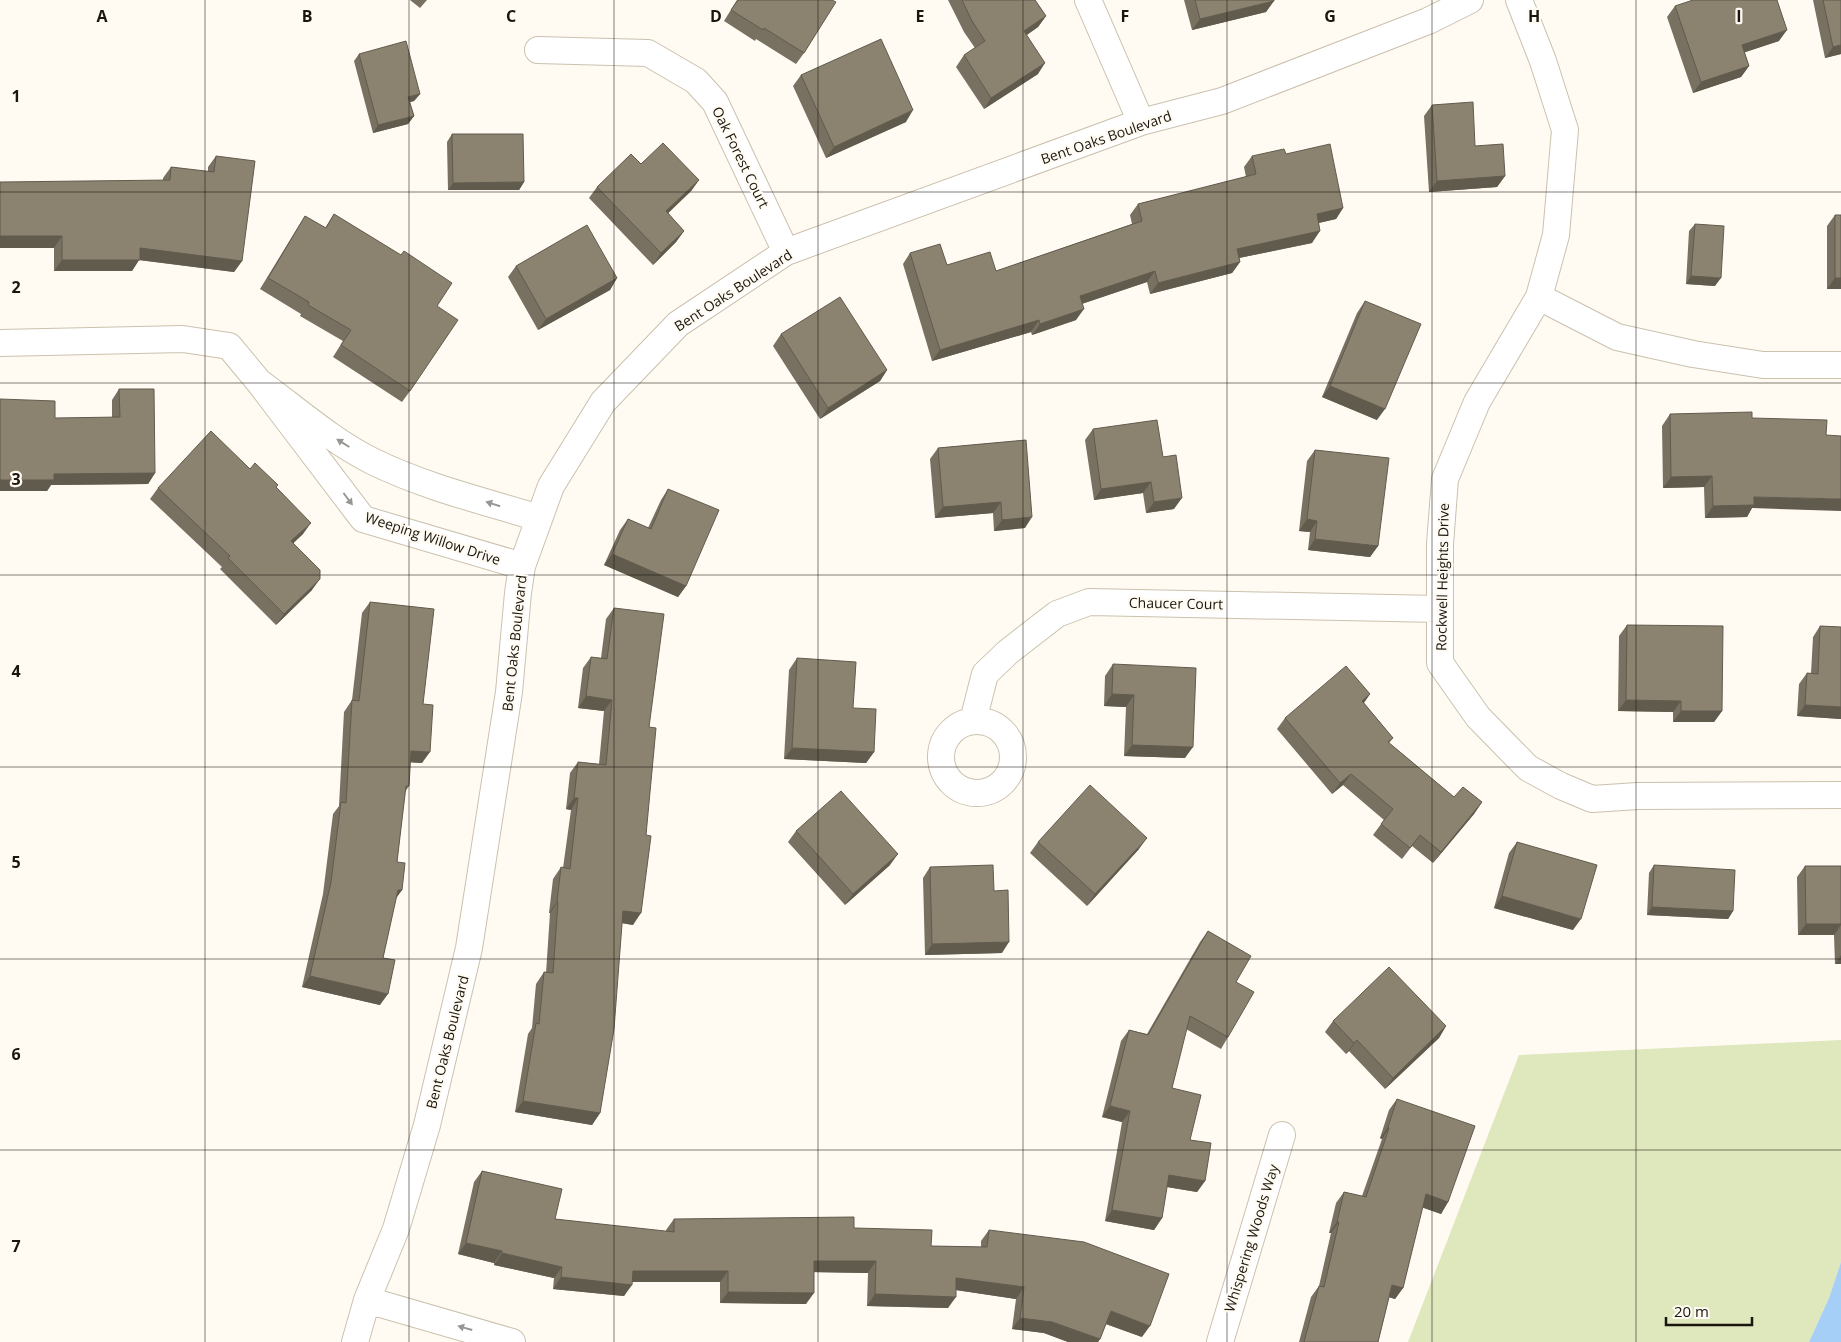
<svg xmlns="http://www.w3.org/2000/svg" width="1841" height="1342" viewBox="0 0 1841 1342" font-family="'Open Sans',sans-serif">
	<style>
		.green { fill: #dfe7bd }
		.water { fill: #a6cff7 }
		.lines { fill: none; stroke-linecap: round; stroke-linejoin: round }
		.street-casing { stroke: #cbc1ae; stroke-width: 28 }
		.street { stroke: #fff; stroke-width: 26 }
		.wall { fill: #787060 }
		.shaded-wall { fill: #615b4e }
		.building { fill: #8b8270; stroke: #615b4e }
		.oneway { fill: #989693 }
		.grid { fill: none; stroke: #19160f; stroke-width: 1; stroke-opacity: 0.55 }
		.labels { text-anchor: middle; dominant-baseline: central; stroke-width: 4.5; stroke-linejoin: round; paint-order: stroke }
		.street-label { font-size: 14px; fill: #19160f; stroke: #fffbf3 }
		.grid-label { font-size: 16px; text-anchor: middle; font-weight: bold; fill: #19160f; stroke: #fffbf3; stroke-width: 4.5; stroke-linejoin: round; paint-order: stroke }
	</style>
	<rect width="100%" height="100%" fill="#fffbf3"/>
	<!-- green -->
	<path class="green" d="M1841 1040V1262L1829 1298 1809 1342H1408L1519 1055Z"/>
	<!-- water -->
	<path class="water" d="M1841 1262V1342H1809L1829 1298Z"/>
	<g class="lines">
		<!-- street casing -->
		<g class="street-casing">
			<path id="street" d="M1088 0 1141 122
				M1519 0 1543 61 1565 130 1556 235 1539 297 1477 402 1445 479 1440 544V663L1478 717 1528 768 1561 786 1592 799 1638 796 1841 795
				M538 50 648 53 696 81 715 102 786 252
				M1539 297 1617 337 1693 354 1763 365H1841
				M0 343 183 339 229 346 259 382
				M522 566 363 519 259 382C296 409 332 441 372 461 425 487 483 501 539 518
				M973 721 985 674 1008 652 1057 614 1089 602 1439 609
				M941 757a36 36 0 1 1 72 0a36 36 0 1 1-72 0Z
				M367 1300 512 1342
				M355 1342 367 1300 396 1229 427 1125 469 948 509 692 518 593 522 566 551 486 603 402 678 324 786 252 1141 122 1222 101 1428 21 1470 0
				M1220 1342 1282 1135"/>
		</g>
		<!-- street -->
		<use href="#street" class="street"/>
	</g>
	<!-- wall -->
	<path class="wall" d="M410 0H427L420 8Z
		M737 0H832L804 53 796 64 756 39 755 41 724 21Z
		M948 0H1035L1046 16 1038 27 1027 35 1038 74 984 109 956 67 964 55 975 48 964 32Z
		M1184 0H1274L1266 12 1192 30Z
		M1813 0H1841V54L1825 58Z
		M1675 6 1779 41 1744 52 1749 66 1741 77 1693 93 1667 17Z
		M359 54 420 94 414 101 410 102 414 116 408 124 373 133 354 61Z
		M801 75 906 122 826 158 793 86Z
		M1432 105 1475 146 1505 176 1497 187 1429 192 1424 116Z
		M452 134 524 182 519 190H448L447 142Z
		M1286 154 1343 208 1336 219 1319 223 1312 243 1239 258 1240 262 1232 273 1150 294 1147 282 1082 304 1076 320 1032 335 1031 332 932 361 903 264 910 253 947 265 996 271 1132 224 1130 215 1138 204 1246 177 1244 167 1252 156Z
		M216 156 242 261 234 272 139 260 132 271H54V248H0L163 180V178L171 167 208 172V167Z
		M641 164 699 180 691 191 668 213 684 231 676 242 653 265 589 198 597 187Z
		M334 214 437 306 410 391 402 402 333 357 343 341 300 316 301 314 260 289 298 227 305 216 325 228Z
		M1835 215 1841 289H1827V226Z
		M1695 224 1715 286 1686 284 1689 231Z
		M516 266 617 278 610 290 538 330 508 277Z
		M1365 301 1377 420 1322 397 1357 313Z
		M781 334 887 370 880 381 820 419 773 346Z
		M119 389 155 473 148 484 51 485 47 491H0V399L55 418H112V400Z
		M1670 414 1752 508 1747 517 1705 518 1704 487 1663 488 1662 426Z
		M1093 429 1163 457 1174 509 1146 513 1143 493 1094 500 1085 440Z
		M1026 440 1025 528 994 531 993 513 935 518 930 459 938 448Z
		M1315 450 1378 546 1370 557 1308 550 1310 532 1299 531 1307 461Z
		M250 469 276 487 303 534 293 543 312 590 276 625 220 569 222 567 150 499 158 488Z
		M668 489 686 586 678 597 604 565 620 530 628 519 648 528 661 500Z
		M370 602 423 704 422 763 410 762 409 786 405 792 397 862 402 890 396 898 383 958 380 1005 302 987 323 894 333 814 339 806 344 712 352 700 362 613Z
		M614 608 649 727 633 925 622 923 600 1113 592 1125 515 1112 528 1034 532 1028 536 984 544 972 546 973 550 913H549L553 879 561 867 563 868 571 810 566 809 570 773 578 762 599 764 604 711 578 708 583 668 591 657 601 658 606 619Z
		M1627 625 1722 711 1714 722H1673V712L1618 711 1619 636Z
		M1820 626 1841 627V719L1797 716 1799 684 1807 673H1811L1813 637Z
		M797 658 853 708 874 752 866 763 784 759 789 670Z
		M1113 664 1185 758 1124 756 1126 707 1104 706 1105 676Z
		M1370 694 1364 703 1393 738 1389 743 1454 797 1482 802 1474 814 1433 863 1412 846 1402 859 1373 835 1384 820 1343 785 1332 794 1277 729 1285 718Z
		M796 831 890 865 845 905 788 842Z
		M1038 842 1139 849 1087 906 1030 853Z
		M1517 842 1573 930 1494 908 1509 853Z
		M1654 865 1733 911 1728 919 1647 915 1649 873Z
		M1805 866H1841V964H1835L1834 935H1798L1797 877Z
		M930 867 994 891 1002 953 925 955 923 878Z
		M1208 931 1236 982 1228 1037 1221 1049 1186 1029 1172 1088 1205 1181 1197 1192 1167 1187 1162 1218 1154 1230 1105 1221 1122 1122 1102 1117 1121 1041 1129 1030 1147 1034 1200 942Z
		M1333 1021 1446 1026 1439 1038 1385 1089 1349 1051 1346 1054 1325 1032Z
		M1397 1099 1448 1202 1441 1214 1422 1207 1403 1288 1395 1299 1389 1297 1378 1342H1299L1311 1297 1319 1286 1331 1233H1329L1336 1203 1344 1192 1362 1196 1382 1139 1380 1138 1389 1110Z
		M482 1171 555 1219 666 1232V1230L674 1219 854 1228 931 1246 981 1247V1241L989 1230 1142 1337 1106 1324 1100 1339 1098 1342H1068L1044 1333 1012 1329 1016 1299 956 1290 948 1308 867 1306 868 1273 814 1272 806 1304 720 1303V1282H632L624 1296 553 1289 554 1278 494 1265V1263L458 1254 474 1182Z"/>
	<!-- shaded-wall -->
	<path class="shaded-wall" d="M1274 1 1266 12 1192 30 1200 19Z
		M1046 16 1038 27 1016 42 1024 31Z
		M1787 30 1779 41 1734 56 1742 45Z
		M1841 45V54L1825 58 1833 47Z
		M1045 63 1038 74 984 109 991 98Z
		M1749 66 1741 77 1693 93 1701 82Z
		M420 94 414 101 403 104 408 97Z
		M913 110 906 122 826 158 834 147Z
		M414 116 408 124 373 133 378 125Z
		M1505 176 1497 187 1429 192 1437 181Z
		M699 180 691 191 658 223 666 211Z
		M524 182 519 190H448L453 183Z
		M1343 208 1336 219 1309 225 1317 214Z
		M684 231 676 242 653 265 661 253Z
		M1320 231 1312 243 1229 260 1237 249Z
		M0 236H62L54 248H0Z
		M140 248 242 261 234 272 139 260 132 271H54L62 260Z
		M1240 262 1232 273 1150 294 1158 283Z
		M1155 271 1147 282 1072 307 1080 296Z
		M1691 276 1721 278 1715 286 1686 284Z
		M617 278 610 290 538 330 546 319Z
		M1835 278H1841V289H1827Z
		M1084 309 1076 320 1032 335 1040 324Z
		M1039 320 1031 332 932 361 940 350Z
		M887 370 880 381 820 419 828 408Z
		M1330 386 1385 409 1377 420 1322 397Z
		M155 473 148 484 51 485 47 491H0V480L54 474Z
		M1712 476 1704 487 1663 488 1671 477Z
		M1151 482 1143 493 1094 500 1101 489Z
		M1754 497 1841 499V511L1752 508 1747 517 1705 518 1713 506Z
		M1182 498 1174 509 1146 513 1154 502Z
		M1001 502 993 513 935 518 943 507Z
		M1032 517 1025 528 994 531 1002 520Z
		M1307 519 1317 521 1310 532 1299 531Z
		M311 523 303 534 283 553 291 541Z
		M1315 539 1378 546 1370 557 1308 550Z
		M612 554 686 586 678 597 604 565Z
		M320 579 312 590 276 625 284 614Z
		M1112 694 1134 695 1126 707 1104 706Z
		M1370 694 1362 705V701Z
		M586 696 612 700 604 711 578 708Z
		M1626 700 1681 701 1673 712 1618 711Z
		M1805 705 1841 707V719L1797 716Z
		M1681 711H1722L1714 722H1673Z
		M1132 745 1193 747 1185 758 1124 756Z
		M792 748 874 752 866 763 784 759Z
		M411 751 430 752 422 763 403 762Z
		M1351 774 1343 785 1332 794 1340 783Z
		M574 798H578L571 810 566 809Z
		M1482 802 1474 814 1433 863 1441 852Z
		M1147 838 1139 849 1087 906 1095 894Z
		M898 854 890 865 845 905 853 894Z
		M398 890H402L394 901Z
		M1502 896 1581 919 1573 930 1494 908Z
		M557 902H558L550 913H549Z
		M1652 907 1733 911 1728 919 1647 915Z
		M623 911 641 913 633 925 615 922Z
		M1806 924H1841V925L1834 935H1798Z
		M1009 942 1002 953 925 955 932 944Z
		M1841 955V964H1835Z
		M310 976 388 994 380 1005 302 987Z
		M1446 1026 1439 1038 1385 1089 1393 1078Z
		M1357 1040 1349 1051 1346 1054 1354 1043Z
		M523 1101 600 1113 592 1125 515 1112Z
		M1110 1106 1130 1111 1122 1122 1102 1117Z
		M1388 1127 1389 1128 1382 1139 1380 1138Z
		M1169 1175 1205 1181 1197 1192 1161 1186Z
		M1426 1194 1448 1202 1441 1214 1418 1206Z
		M1112 1210 1162 1218 1154 1230 1105 1221Z
		M1337 1222H1339L1331 1233H1329Z
		M466 1243 502 1251 494 1263 458 1254Z
		M502 1253 562 1267 554 1278 494 1265Z
		M814 1261H876L868 1273 806 1272Z
		M633 1271H728L720 1282H626Z
		M561 1277 632 1285 624 1296 553 1289Z
		M956 1278 1024 1287 1016 1299 949 1289Z
		M1392 1285 1403 1288 1395 1299 1385 1296Z
		M728 1292 814 1293 806 1304 720 1303Z
		M875 1294 956 1297 948 1308 867 1306Z
		M1111 1311 1150 1326 1142 1337 1103 1323Z
		M1020 1318 1052 1322 1100 1339 1098 1342H1068L1044 1333 1012 1329Z"/>
	<!-- building -->
	<path class="building" d="M738 0H832L836 2 804 53 764 28 763 30 731 10Z
		M962 0H1035L1046 16 1024 31 1045 63 991 98 964 55 985 41 972 21Z
		M1195 0H1274V1L1200 19Z
		M1693 0H1777L1787 30 1742 45 1749 66 1701 82 1675 6Z
		M1823 0H1841V45L1833 47Z
		M881 39 913 110 834 147 801 75Z
		M406 41 420 94 408 97 414 116 378 125 359 54Z
		M1473 102 1475 146 1503 144 1505 176 1437 181 1432 105Z
		M452 134H523L524 182 453 183Z
		M663 143 699 180 666 211 684 231 661 253 597 187 631 154 641 164Z
		M1330 144 1343 208 1317 214 1320 231 1237 249 1240 262 1158 283 1155 271 1080 296 1084 309 1040 324 1039 320 940 350 910 253 940 244 947 265 990 252 996 271 1142 221 1138 204 1256 174 1252 156 1284 149 1286 154Z
		M216 156 255 161 242 261 140 248V260H62V236H0V182L170 180 171 167 214 172Z
		M334 214 401 255 404 251 452 283 437 306 458 320 410 391 341 345 351 330 308 305 309 302 268 278 305 216 326 228Z
		M1835 215H1841V278H1835Z
		M1695 224 1724 226 1721 278 1691 276Z
		M587 225 617 278 546 319 516 266Z
		M840 297 887 370 828 408 781 334Z
		M1365 301 1421 324 1385 409 1330 386Z
		M119 389H154L155 473 54 474V480H0V399L55 401V418L120 417Z
		M1752 412V418L1827 420 1826 435 1841 436V499L1754 497V505L1713 506 1712 476 1671 477 1670 414Z
		M1157 420 1163 457 1176 455 1182 498 1154 502 1151 482 1101 489 1093 429Z
		M211 431 250 469 255 463 278 485 276 487 311 523 291 541 320 570V579L284 614 228 558 230 556 158 488Z
		M1026 440 1032 517 1002 520 1001 502 943 507 938 448Z
		M1315 450 1389 458 1378 546 1315 539 1317 521 1307 519Z
		M668 489 719 510 686 586 612 554 628 519 651 529Z
		M370 602 434 609 423 704 433 705 430 752 411 751 409 786H406L397 862 405 863 402 890H398L383 958 395 960 388 994 310 976 331 882 341 802 346 803 352 700 359 701Z
		M614 608 664 614 649 727 656 728 646 835 651 836 641 913 623 911 614 1029 600 1113 523 1101 536 1023 539 1024 544 972 553 973 558 902H557L561 867 570 869 578 798H574L578 762 606 765 612 700 586 696 591 657 607 659Z
		M1627 625 1723 626 1722 711H1681V701L1626 700Z
		M1820 626 1841 627V707L1805 705 1807 673 1818 674Z
		M797 658 856 662 853 708 876 709 874 752 792 748Z
		M1113 664 1196 668 1193 747 1132 745 1134 695 1112 694Z
		M1346 666 1370 694 1362 701 1393 738 1388 742 1454 797 1463 787 1482 802 1441 852 1420 835 1410 848 1381 824 1393 809 1351 774 1340 783 1285 718Z
		M1090 785 1147 838 1095 894 1038 842Z
		M841 791 898 854 853 894 796 831Z
		M1517 842 1597 865 1581 919 1502 896Z
		M993 865 994 891 1008 890 1009 942 932 944 930 867Z
		M1654 865 1735 870 1733 911 1652 907Z
		M1805 866H1841V924H1806Z
		M1208 931 1251 956 1236 982 1254 992 1228 1037 1190 1016 1172 1088 1201 1095 1190 1140 1211 1143 1205 1181 1169 1175 1162 1218 1112 1210 1130 1111 1110 1106 1129 1030 1148 1035Z
		M1389 967 1446 1026 1393 1078 1357 1040 1354 1043 1333 1021Z
		M1397 1099 1475 1126 1448 1202 1426 1194 1403 1288 1392 1285 1378 1342H1304L1319 1286 1324 1287 1339 1222H1337L1344 1192 1366 1197 1389 1128 1388 1127Z
		M482 1171 562 1189 555 1219 674 1232V1219L854 1217V1228L932 1230 931 1246 987 1247 989 1230 1084 1242 1169 1274 1150 1326 1111 1311 1100 1339 1052 1322 1020 1318 1024 1287 956 1278V1297L875 1294 876 1261H814V1293L728 1292V1271H633L632 1285 561 1277 562 1267 502 1253V1251L466 1243Z"/>
	<!-- one-way arrows -->
	<defs><path id="oneway-solid" d="M-6-.8H1V-3.2L6.5 0L1 3.2V.8H-6Z" transform="scale(1.25)"/></defs>
	<g class="oneway">
		<use href="#oneway-solid" transform="translate(343 443) rotate(-148)"/>
		<use href="#oneway-solid" transform="translate(348 499) rotate(53)"/>
		<use href="#oneway-solid" transform="translate(493 504) rotate(-163)"/>
		<use href="#oneway-solid" transform="translate(465 1328) rotate(-164)"/>
	</g>
	<!-- grid -->
	<path class="grid" d="M205 0V1342M409 0V1342M614 0V1342M818 0V1342M1023 0V1342M1227 0V1342M1432 0V1342M1636 0V1342M0 192H1841M0 383H1841M0 575H1841M0 767H1841M0 959H1841M0 1150H1841"/>
	<g class="labels">
		<!-- street labels -->
		<g class="street-label">
			<text transform="translate(1106 137) rotate(-19)">Bent Oaks Boulevard</text>
			<text transform="translate(741 157) rotate(64)">Oak Forest Court</text>
			<text transform="translate(733 290) rotate(-33)">Bent Oaks Boulevard</text>
			<text transform="translate(433 538) rotate(18)">Weeping Willow Drive</text>
			<text transform="translate(1442 577) rotate(-89)">Rockwell Heights Drive</text>
			<text transform="translate(1176 603) rotate(1)">Chaucer Court</text>
			<text transform="translate(514 643) rotate(-84)">Bent Oaks Boulevard</text>
			<text transform="translate(447 1042) rotate(-76)">Bent Oaks Boulevard</text>
			<text transform="translate(1251 1238) rotate(-73)">Whispering Woods Way</text>
		</g>
	</g>
	<g class="grid-label">
		<text x="102" y="22">A</text>
		<text x="307" y="22">B</text>
		<text x="511" y="22">C</text>
		<text x="716" y="22">D</text>
		<text x="920" y="22">E</text>
		<text x="1125" y="22">F</text>
		<text x="1330" y="22">G</text>
		<text x="1534" y="22">H</text>
		<text x="1739" y="22">I</text>
		<text x="16" y="102">1</text>
		<text x="16" y="293">2</text>
		<text x="16" y="485">3</text>
		<text x="16" y="677">4</text>
		<text x="16" y="868">5</text>
		<text x="16" y="1060">6</text>
		<text x="16" y="1252">7</text>
	</g>
	<!-- scale -->
	<path d="M1666 1317v8h86v-8" fill="none" stroke="#19160f" stroke-width="2.5"/>
	<text x="1674" y="1317" font-size="15" fill="#19160f" stroke="#fffbf3" stroke-width="4" paint-order="stroke">20 m</text>
</svg>
